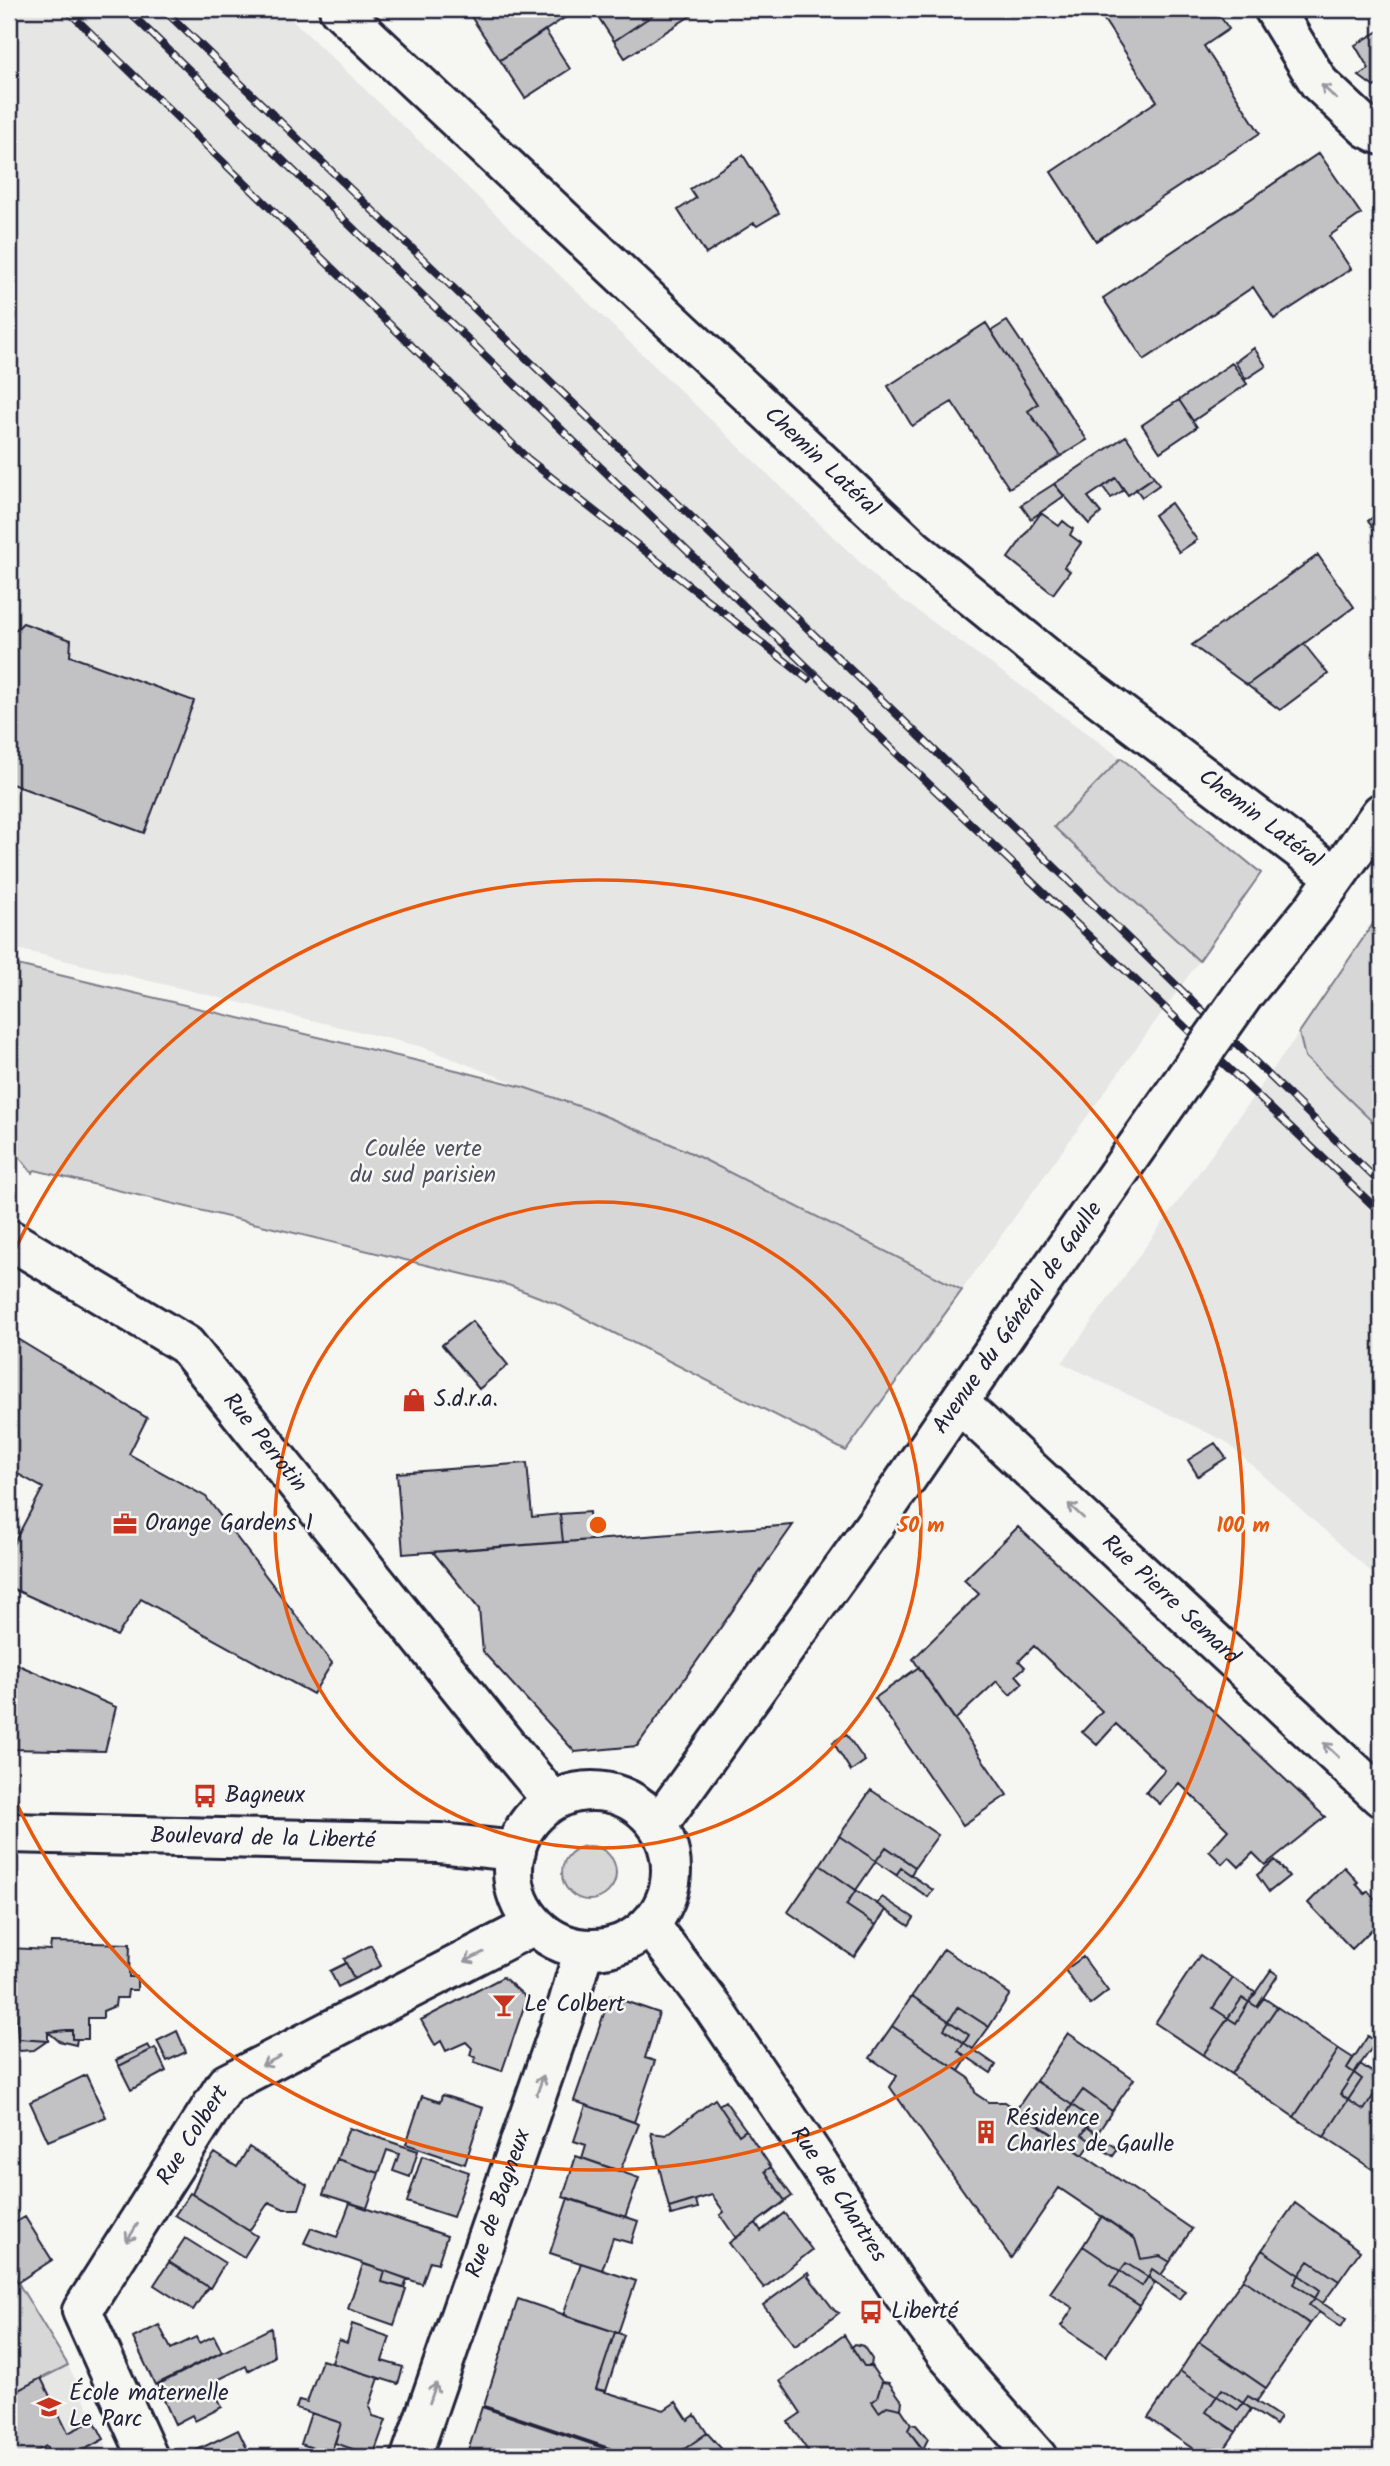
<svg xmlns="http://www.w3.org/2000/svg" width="1390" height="2466" viewBox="0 0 1390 2466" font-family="Kalam,sans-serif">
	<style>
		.built { fill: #e6e6e4 }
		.green { fill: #d7d7d7; stroke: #7c7c89; stroke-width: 2 }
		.building { fill: #c2c2c4; stroke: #22223b; stroke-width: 2 }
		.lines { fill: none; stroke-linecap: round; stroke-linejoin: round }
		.street-casing { stroke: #22223b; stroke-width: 44 }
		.secondary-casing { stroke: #22223b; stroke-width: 44 }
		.street { stroke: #f6f6f2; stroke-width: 38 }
		.secondary { stroke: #f6f6f2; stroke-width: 38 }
		.rail-casing { stroke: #22223b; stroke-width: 8 }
		.rail { stroke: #f6f6f2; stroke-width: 5; stroke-dasharray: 16; stroke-linecap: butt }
		.secondary-bridge-casing { stroke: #22223b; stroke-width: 44; stroke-linecap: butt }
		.secondary-bridge { stroke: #f6f6f2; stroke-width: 38 }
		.oneway { stroke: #9797a0 }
		.ring { fill: none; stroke: #e8590c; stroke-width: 3.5 }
		.labels { text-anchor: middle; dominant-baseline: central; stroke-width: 5; stroke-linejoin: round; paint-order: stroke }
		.street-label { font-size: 23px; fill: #22223b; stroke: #f6f6f2 }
		.park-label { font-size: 23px; fill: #4f4f62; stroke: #f6f6f2 }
		.poi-label { font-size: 23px; fill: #22223b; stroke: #f6f6f2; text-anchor: start }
		.centre { fill: #e8590c; stroke: #f6f6f2; stroke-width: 3.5 }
		.ring-label { font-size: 21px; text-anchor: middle; font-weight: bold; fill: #e8590c; stroke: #f6f6f2; stroke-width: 5; stroke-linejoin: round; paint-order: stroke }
	</style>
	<rect width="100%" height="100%" fill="#f6f6f2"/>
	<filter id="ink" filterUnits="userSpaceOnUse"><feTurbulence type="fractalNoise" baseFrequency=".0143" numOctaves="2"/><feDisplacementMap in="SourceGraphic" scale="14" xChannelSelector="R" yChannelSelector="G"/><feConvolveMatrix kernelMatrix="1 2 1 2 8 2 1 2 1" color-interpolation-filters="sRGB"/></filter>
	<g filter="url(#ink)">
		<!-- built -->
		<path class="built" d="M9 9H281L890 591 1121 758 1054 827 1199 961 962 1290 689 1152 423 1047 9 947Z
			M1299 1033 1305 1057 1381 1130V1581L1225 1441 1062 1363Z
			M68 2365 112 2457H9V2395Z"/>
		<!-- green -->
		<path class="green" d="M1121 758 1261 873 1199 961 1054 827Z
			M1381 912V1130L1305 1057 1299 1033Z
			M9 963 460 1071 523 1087 593 1111 643 1132 689 1152 962 1290 846 1451 557 1304 508 1285 35 1170 32 1173 9 1144Z
			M562 1873a27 27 0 1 1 54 0a27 27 0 1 1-54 0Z
			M9 2268 68 2365 9 2395Z"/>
		<!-- building -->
		<path class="building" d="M466 9H578L500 60Z
			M593 9H662L614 41Z
			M662 9H701L625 58 614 41Z
			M1097 9H1215L1229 29 1204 46 1260 133 1096 241 1051 172 1157 101Z
			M545 30 570 69 525 98 500 60Z
			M1381 30V82L1374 87 1359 76 1369 69 1355 45Z
			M1319 153 1361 214 1329 236 1351 269 1274 319 1253 287 1144 360 1103 298Z
			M743 155 779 213 757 226 754 223 706 254 678 210 696 198 690 189Z
			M1007 321 1087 440 1061 456 1028 411 1038 404 991 331Z
			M986 323 1038 404 1028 411 1061 456 1009 488 952 402 912 426 888 386Z
			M1254 348 1266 366 1246 379 1235 362Z
			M1232 363 1247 384 1193 421 1179 400Z
			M1179 400 1197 427 1160 452 1142 425Z
			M1126 436 1154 477 1128 495 1116 478 1088 497 1101 513 1089 524 1054 484Z
			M1154 477 1159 485 1142 497 1136 489Z
			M1116 478 1124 490 1111 498 1103 487Z
			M1054 484 1064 496 1031 519 1021 505Z
			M1171 503 1197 540 1179 552 1154 515Z
			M1381 511V540L1368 521Z
			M1041 513 1059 526 1063 521 1073 529 1070 535 1081 543 1064 567 1070 571 1053 594 1008 558Z
			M1318 555 1354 607 1247 685 1192 645Z
			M23 623 71 640 70 656 194 701 144 833 9 783V632L12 633Z
			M1304 644 1328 674 1280 710 1247 685Z
			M472 1321 508 1365 479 1389 442 1345Z
			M9 1334 147 1418 129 1454 206 1497 332 1663 313 1694 141 1599 117 1636 9 1587V1552L43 1488 9 1469Z
			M1215 1443 1226 1458 1198 1476 1188 1460Z
			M527 1463 532 1517 560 1514 563 1542 403 1554 397 1473Z
			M589 1512 591 1540 563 1542 560 1514Z
			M793 1525 637 1746 575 1752 483 1652 479 1609 433 1552Z
			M1018 1527 1061 1567 1325 1817 1265 1865 1253 1853 1239 1867 1229 1857 1222 1864 1209 1851 1228 1830 1179 1783 1160 1804 1146 1792 1165 1770 1116 1724 1097 1745 1082 1732 1102 1711 1034 1646 1019 1661 1025 1667 1016 1675 1023 1683 1010 1695 997 1681 955 1720 913 1659 979 1594 964 1580Z
			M9 1661 116 1707 105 1751 9 1749Z
			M919 1667 1007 1795 963 1825 875 1698Z
			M846 1734 865 1761 851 1771 833 1742Z
			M871 1790 938 1835 915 1867 886 1847 876 1861 839 1836Z
			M839 1836 876 1861 856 1890 820 1865Z
			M886 1847 915 1867 911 1875 901 1868 896 1875 876 1861Z
			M1275 1860 1289 1876 1269 1892 1257 1875Z
			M820 1865 856 1890 846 1905 876 1925 854 1957 788 1912Z
			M1344 1867 1358 1882 1356 1884 1365 1894 1368 1891 1381 1906V1920L1352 1949 1308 1903Z
			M901 1868 933 1890 928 1897 896 1875Z
			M856 1890 886 1910 876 1925 846 1905Z
			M882 1897 914 1918 909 1926 877 1904Z
			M51 1942 130 1944 129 1977H137V1990H128L127 1998H116L115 2006 103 2011V2018H88V2039H72V2030H66L48 2032V2041L18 2039 16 2011H9V1948L50 1950Z
			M371 1945 381 1966 354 1979 344 1959Z
			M944 1949 1010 1994 989 2027 958 2007 949 2021 912 1996Z
			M1200 1955 1233 1978 1213 2008 1228 2018 1203 2055 1155 2023Z
			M1083 1957 1108 1991 1090 2005 1065 1970Z
			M346 1963 354 1979 338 1987 330 1971Z
			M1271 1970 1278 1975 1257 2007 1249 2002Z
			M503 1977 527 1998 502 2071 474 2062 476 2058 470 2055 472 2048 466 2042 446 2051 441 2041 435 2045 421 2020Z
			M1233 1978 1256 1993 1249 2002 1242 1998 1228 2018 1213 2008Z
			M610 1996 659 2013 645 2058 655 2061 634 2122 574 2101Z
			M912 1996 949 2021 944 2029 964 2043 958 2051 968 2057 959 2071 892 2026Z
			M1242 1998 1249 2002 1236 2023 1228 2018Z
			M1264 1998 1277 2007 1231 2074 1203 2055 1228 2018 1236 2023 1249 2002 1257 2007Z
			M958 2007 989 2027 973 2049 964 2043 969 2035 949 2021Z
			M1277 2007 1339 2049 1294 2117 1231 2074Z
			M949 2021 969 2035 964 2043 944 2029Z
			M892 2026 969 2078 976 2094 988 2102H1005L1192 2229 1170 2262 1160 2256 1141 2259 1135 2239 1059 2188 1011 2258 890 2087 897 2076 870 2058Z
			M66 2030H72V2039H77L76 2045 59 2041 48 2032Z
			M177 2031 186 2052 167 2061 157 2041Z
			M1068 2033 1134 2079 1112 2111 1083 2090 1072 2105 1036 2081Z
			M1368 2036 1376 2042 1354 2073 1347 2068Z
			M18 2039 47 2041 34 2050 19 2051Z
			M964 2043 996 2065 991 2073 958 2051Z
			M148 2045 151 2050 119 2066 116 2060Z
			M155 2048 166 2071 131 2090 119 2066Z
			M1339 2049 1353 2058 1347 2068 1354 2073 1340 2094 1348 2100 1324 2137 1294 2117Z
			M1360 2064 1381 2078V2084L1364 2110 1348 2100 1362 2079 1354 2073Z
			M1354 2073 1362 2079 1348 2100 1340 2094Z
			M86 2075 106 2117 48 2141 30 2102Z
			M1036 2081 1072 2105 1067 2113 1087 2127 1082 2135 1092 2142 1083 2155 1016 2110Z
			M1381 2084V2175L1324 2137 1348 2100 1364 2110Z
			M1083 2090 1112 2111 1097 2134 1087 2127 1092 2119 1072 2105Z
			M442 2095 483 2108 465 2164 406 2144 422 2096 440 2102Z
			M715 2099 739 2135 746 2130 771 2167 765 2171 785 2201 736 2238 720 2215 724 2212 712 2195 669 2208 651 2133 666 2135Z
			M725 2101 746 2130 739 2135 719 2105Z
			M586 2105 639 2124 620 2171 582 2158 586 2145 574 2141Z
			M1072 2105 1092 2119 1087 2127 1067 2113Z
			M1087 2127 1118 2149 1113 2156 1082 2135Z
			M349 2128 418 2151 410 2177 393 2171 399 2154 387 2150 379 2173 337 2159Z
			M249 2147 307 2185 299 2209H284L269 2202 249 2231 192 2194 201 2173 215 2153 237 2167Z
			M422 2156 469 2172 453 2217 407 2202Z
			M576 2156 639 2178 625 2217 563 2197Z
			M337 2159 379 2173 367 2208 323 2194Z
			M771 2167 792 2196 785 2201 765 2171Z
			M190 2193 257 2236 244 2257 175 2215Z
			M568 2198 638 2221 631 2243 613 2238 602 2270 550 2253Z
			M696 2200 698 2208 671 2215 669 2208Z
			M350 2203 447 2236 438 2263 430 2261 422 2284 304 2243 311 2228 337 2237Z
			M1295 2203 1360 2251 1339 2281 1309 2261 1299 2275 1262 2250Z
			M784 2213 812 2250 764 2288 729 2243 756 2223 761 2231Z
			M1102 2216 1135 2239 1141 2259 1160 2256 1170 2262 1161 2275 1152 2269 1148 2277 1126 2263 1120 2271 1083 2246Z
			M25 2217 52 2260 18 2282 9 2268V2226Z
			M185 2238 225 2263 210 2288 169 2262Z
			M1083 2246 1120 2271 1110 2286 1140 2306 1106 2356 1061 2326 1073 2308 1050 2293Z
			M1262 2250 1299 2275 1294 2284 1315 2298 1309 2305 1319 2312 1310 2324 1243 2279Z
			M1309 2261 1339 2281 1323 2303 1315 2298 1320 2290 1299 2275Z
			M169 2262 208 2287 193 2310 154 2285Z
			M581 2263 636 2281 618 2333 563 2315Z
			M1126 2263 1148 2277 1142 2286 1120 2271Z
			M363 2264 385 2271 382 2282 406 2289 394 2325 348 2309Z
			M1152 2269 1185 2291 1179 2299 1148 2277Z
			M385 2271 407 2279 404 2288 382 2282Z
			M1120 2271 1142 2286 1148 2277 1155 2283 1140 2306 1110 2286Z
			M808 2272 810 2274 808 2276 835 2311 839 2313 795 2346 763 2305Z
			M1299 2275 1320 2290 1315 2298 1294 2284Z
			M1243 2279 1310 2324 1266 2388 1199 2342Z
			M1315 2298 1346 2319 1341 2327 1309 2305Z
			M518 2299 615 2332 596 2389 664 2410 676 2402 688 2420 695 2415 707 2433 673 2457H636L484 2406Z
			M352 2324 390 2337 382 2361 403 2367 398 2384 332 2363 339 2340 347 2343Z
			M159 2325 171 2349 196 2337 199 2343 214 2336 222 2352 155 2385 133 2338Z
			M271 2328 274 2357 248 2371 246 2366 211 2383 222 2407 195 2421 192 2415 175 2424 157 2385Z
			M615 2332 624 2335 606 2391 596 2389Z
			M844 2335 864 2366H871L882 2382 877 2398 872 2402 879 2412 887 2406 901 2409 911 2424 908 2430 928 2457H812L788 2422 801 2413 780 2381Z
			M1199 2342 1266 2388 1257 2401 1248 2396 1243 2403 1222 2389 1217 2396 1180 2371Z
			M855 2344 863 2346 872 2359 871 2366H864L852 2347Z
			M322 2360 379 2378 369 2407 373 2416 386 2420 373 2456 335 2443 341 2423 296 2408 299 2400 307 2402Z
			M1180 2371 1217 2396 1206 2412 1236 2432 1219 2457H1205L1148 2418Z
			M41 2378 68 2433 94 2420 104 2439 71 2457H52L46 2446 26 2457H9V2395Z
			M882 2382 889 2383 902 2401 901 2409 887 2406 879 2412 872 2402 877 2398Z
			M1222 2389 1243 2403 1238 2410 1217 2396Z
			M1217 2396 1238 2410 1243 2403 1251 2409 1236 2432 1206 2412Z
			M1248 2396 1280 2417 1275 2425 1243 2403Z
			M482 2407 630 2457H466Z
			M311 2413 341 2423 331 2454 301 2444Z
			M911 2424 916 2425 928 2439 923 2449 908 2430Z
			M238 2430 251 2457H196L193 2452Z
			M707 2433 729 2457H673Z"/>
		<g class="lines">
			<!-- street casing -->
			<g class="street-casing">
				<g id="street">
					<path d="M1274 9 1319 83 1367 128 1381 135"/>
					<path id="s1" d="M959 1403 1381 1797"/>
					<path id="s2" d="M148 2457 82 2311 226 2084 534 1925"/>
				</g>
			</g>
			<!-- secondary casing -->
			<g class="secondary-casing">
				<g id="secondary">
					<path id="s3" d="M339 9 915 550 1051 661 1335 876"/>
					<path d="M1244 994 1313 909 1381 813"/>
					<path id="s4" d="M9 1239 186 1345 507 1746 552 1800"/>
					<circle cx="592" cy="1870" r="79"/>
					<path d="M658 1825 878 1520 1011 1326"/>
					<path id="s5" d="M9 1833 439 1843 516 1851"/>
					<path id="s6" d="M650 1925 714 2009 818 2163 896 2284 947 2355 1037 2457"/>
					<path id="s7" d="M411 2457 568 2004 584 1949"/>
				</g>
			</g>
			<!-- street -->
			<use href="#street" class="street"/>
			<!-- secondary -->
			<use href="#secondary" class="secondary"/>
			<!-- rail casing -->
			<g class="rail-casing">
				<path id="rail" d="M66 9 528 459 808 679
					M126 9 913 769 1381 1213
					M163 9 933 749 1381 1184"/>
			</g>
			<!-- rail -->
			<use href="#rail" class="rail"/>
			<!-- secondary-bridge casing -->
			<g class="secondary-bridge-casing">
				<path id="secondary-bridge" d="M1011 1326 1244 994"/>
			</g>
			<!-- secondary-bridge -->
			<use href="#secondary-bridge" class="secondary-bridge"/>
		</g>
		<!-- one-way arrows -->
		<defs><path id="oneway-shaft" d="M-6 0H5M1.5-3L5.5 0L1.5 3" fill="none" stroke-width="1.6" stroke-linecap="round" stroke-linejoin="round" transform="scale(1.75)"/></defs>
		<g class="oneway">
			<use href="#oneway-shaft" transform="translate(1329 92) rotate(-137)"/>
			<use href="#oneway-shaft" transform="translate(1076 1511) rotate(-137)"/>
			<use href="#oneway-shaft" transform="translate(1331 1750) rotate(-137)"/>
			<use href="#oneway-shaft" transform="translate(474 1957) rotate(153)"/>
			<use href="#oneway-shaft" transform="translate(271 2061) rotate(153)"/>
			<use href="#oneway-shaft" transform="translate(540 2085) rotate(-71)"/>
			<use href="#oneway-shaft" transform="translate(132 2233) rotate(122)"/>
			<use href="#oneway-shaft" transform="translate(433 2393) rotate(-71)"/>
		</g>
	</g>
	<!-- distance rings -->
	<g class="ring">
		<circle cx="598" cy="1525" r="323"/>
		<path d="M9 1263A645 645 0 1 1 9 1787"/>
	</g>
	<!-- icons -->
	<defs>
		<g id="shop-bare" transform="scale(1.89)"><path d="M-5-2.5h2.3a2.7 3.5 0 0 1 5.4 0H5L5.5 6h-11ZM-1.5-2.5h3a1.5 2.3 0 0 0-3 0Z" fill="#c8321e" stroke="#f6f6f2" stroke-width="2.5" paint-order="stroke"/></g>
		<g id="office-bare" transform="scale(1.89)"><path d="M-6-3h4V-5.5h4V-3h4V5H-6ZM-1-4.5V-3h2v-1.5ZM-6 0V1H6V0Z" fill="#c8321e" stroke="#f6f6f2" stroke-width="2.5" paint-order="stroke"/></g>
		<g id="bus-bare" transform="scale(1.89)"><path d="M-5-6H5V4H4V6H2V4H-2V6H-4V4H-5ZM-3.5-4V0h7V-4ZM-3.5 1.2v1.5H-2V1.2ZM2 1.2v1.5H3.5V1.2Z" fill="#c8321e" stroke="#f6f6f2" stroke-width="2.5" paint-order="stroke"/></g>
		<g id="bar-bare" transform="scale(1.89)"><path d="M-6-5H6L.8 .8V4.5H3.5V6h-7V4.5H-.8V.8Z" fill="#c8321e" stroke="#f6f6f2" stroke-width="2.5" paint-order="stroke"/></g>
		<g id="building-bare" transform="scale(1.89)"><path d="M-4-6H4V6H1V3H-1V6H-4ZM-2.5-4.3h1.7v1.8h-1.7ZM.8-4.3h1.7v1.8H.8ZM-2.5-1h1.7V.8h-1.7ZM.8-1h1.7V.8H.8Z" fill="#c8321e" stroke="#f6f6f2" stroke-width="2.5" paint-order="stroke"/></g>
		<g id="school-bare" transform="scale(1.89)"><path d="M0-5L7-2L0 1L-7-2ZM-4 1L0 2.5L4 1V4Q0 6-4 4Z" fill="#c8321e" stroke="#f6f6f2" stroke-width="2.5" paint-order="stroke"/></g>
	</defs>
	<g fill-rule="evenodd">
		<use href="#shop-bare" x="414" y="1400"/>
		<use href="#office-bare" x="125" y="1524"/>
		<use href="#bus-bare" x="205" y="1796"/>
		<use href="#bar-bare" x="504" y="2005"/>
		<use href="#building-bare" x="986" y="2132"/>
		<use href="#bus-bare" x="871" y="2312"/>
		<use href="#school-bare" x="49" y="2407"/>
	</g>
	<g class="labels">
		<!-- street labels -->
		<g class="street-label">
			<text stroke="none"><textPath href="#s3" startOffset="662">Chemin Latéral</textPath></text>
			<text stroke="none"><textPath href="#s3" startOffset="1228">Chemin Latéral</textPath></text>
			<text transform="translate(1018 1318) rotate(-55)">Avenue du Général de Gaulle</text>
			<text stroke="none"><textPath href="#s4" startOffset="332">Rue Perrotin</textPath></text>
			<text stroke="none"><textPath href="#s1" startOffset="289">Rue Pierre Semard</textPath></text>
			<text stroke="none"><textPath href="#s5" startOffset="254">Boulevard de la Liberté</textPath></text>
			<text stroke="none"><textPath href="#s2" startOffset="368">Rue Colbert</textPath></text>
			<text stroke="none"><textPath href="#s6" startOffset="329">Rue de Chartres</textPath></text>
			<text stroke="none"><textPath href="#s7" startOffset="268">Rue de Bagneux</textPath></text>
		</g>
		<!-- park labels -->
		<g class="park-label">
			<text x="423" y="1150">Coulée verte<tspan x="423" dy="26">du sud parisien</tspan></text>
		</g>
		<!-- poi labels -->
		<g class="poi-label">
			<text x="434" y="1400">S.d.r.a.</text>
			<text x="145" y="1524">Orange Gardens 1</text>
			<text x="225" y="1796">Bagneux</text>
			<text x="524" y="2005">Le Colbert</text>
			<text x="1006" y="2119">Résidence<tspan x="1006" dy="26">Charles de Gaulle</tspan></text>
			<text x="891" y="2312">Liberté</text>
			<text x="69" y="2394">École maternelle<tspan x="69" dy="26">Le Parc</tspan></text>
		</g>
	</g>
	<circle cx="598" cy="1525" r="10" class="centre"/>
	<g class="ring-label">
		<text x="921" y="1532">50 m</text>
		<text x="1243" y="1532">100 m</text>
	</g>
	<!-- margin -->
	<rect width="1390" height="2466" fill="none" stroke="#f6f6f2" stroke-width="35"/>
	<rect x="18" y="18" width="1355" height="2431" fill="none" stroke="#22223b" stroke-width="2.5" filter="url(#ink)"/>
</svg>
